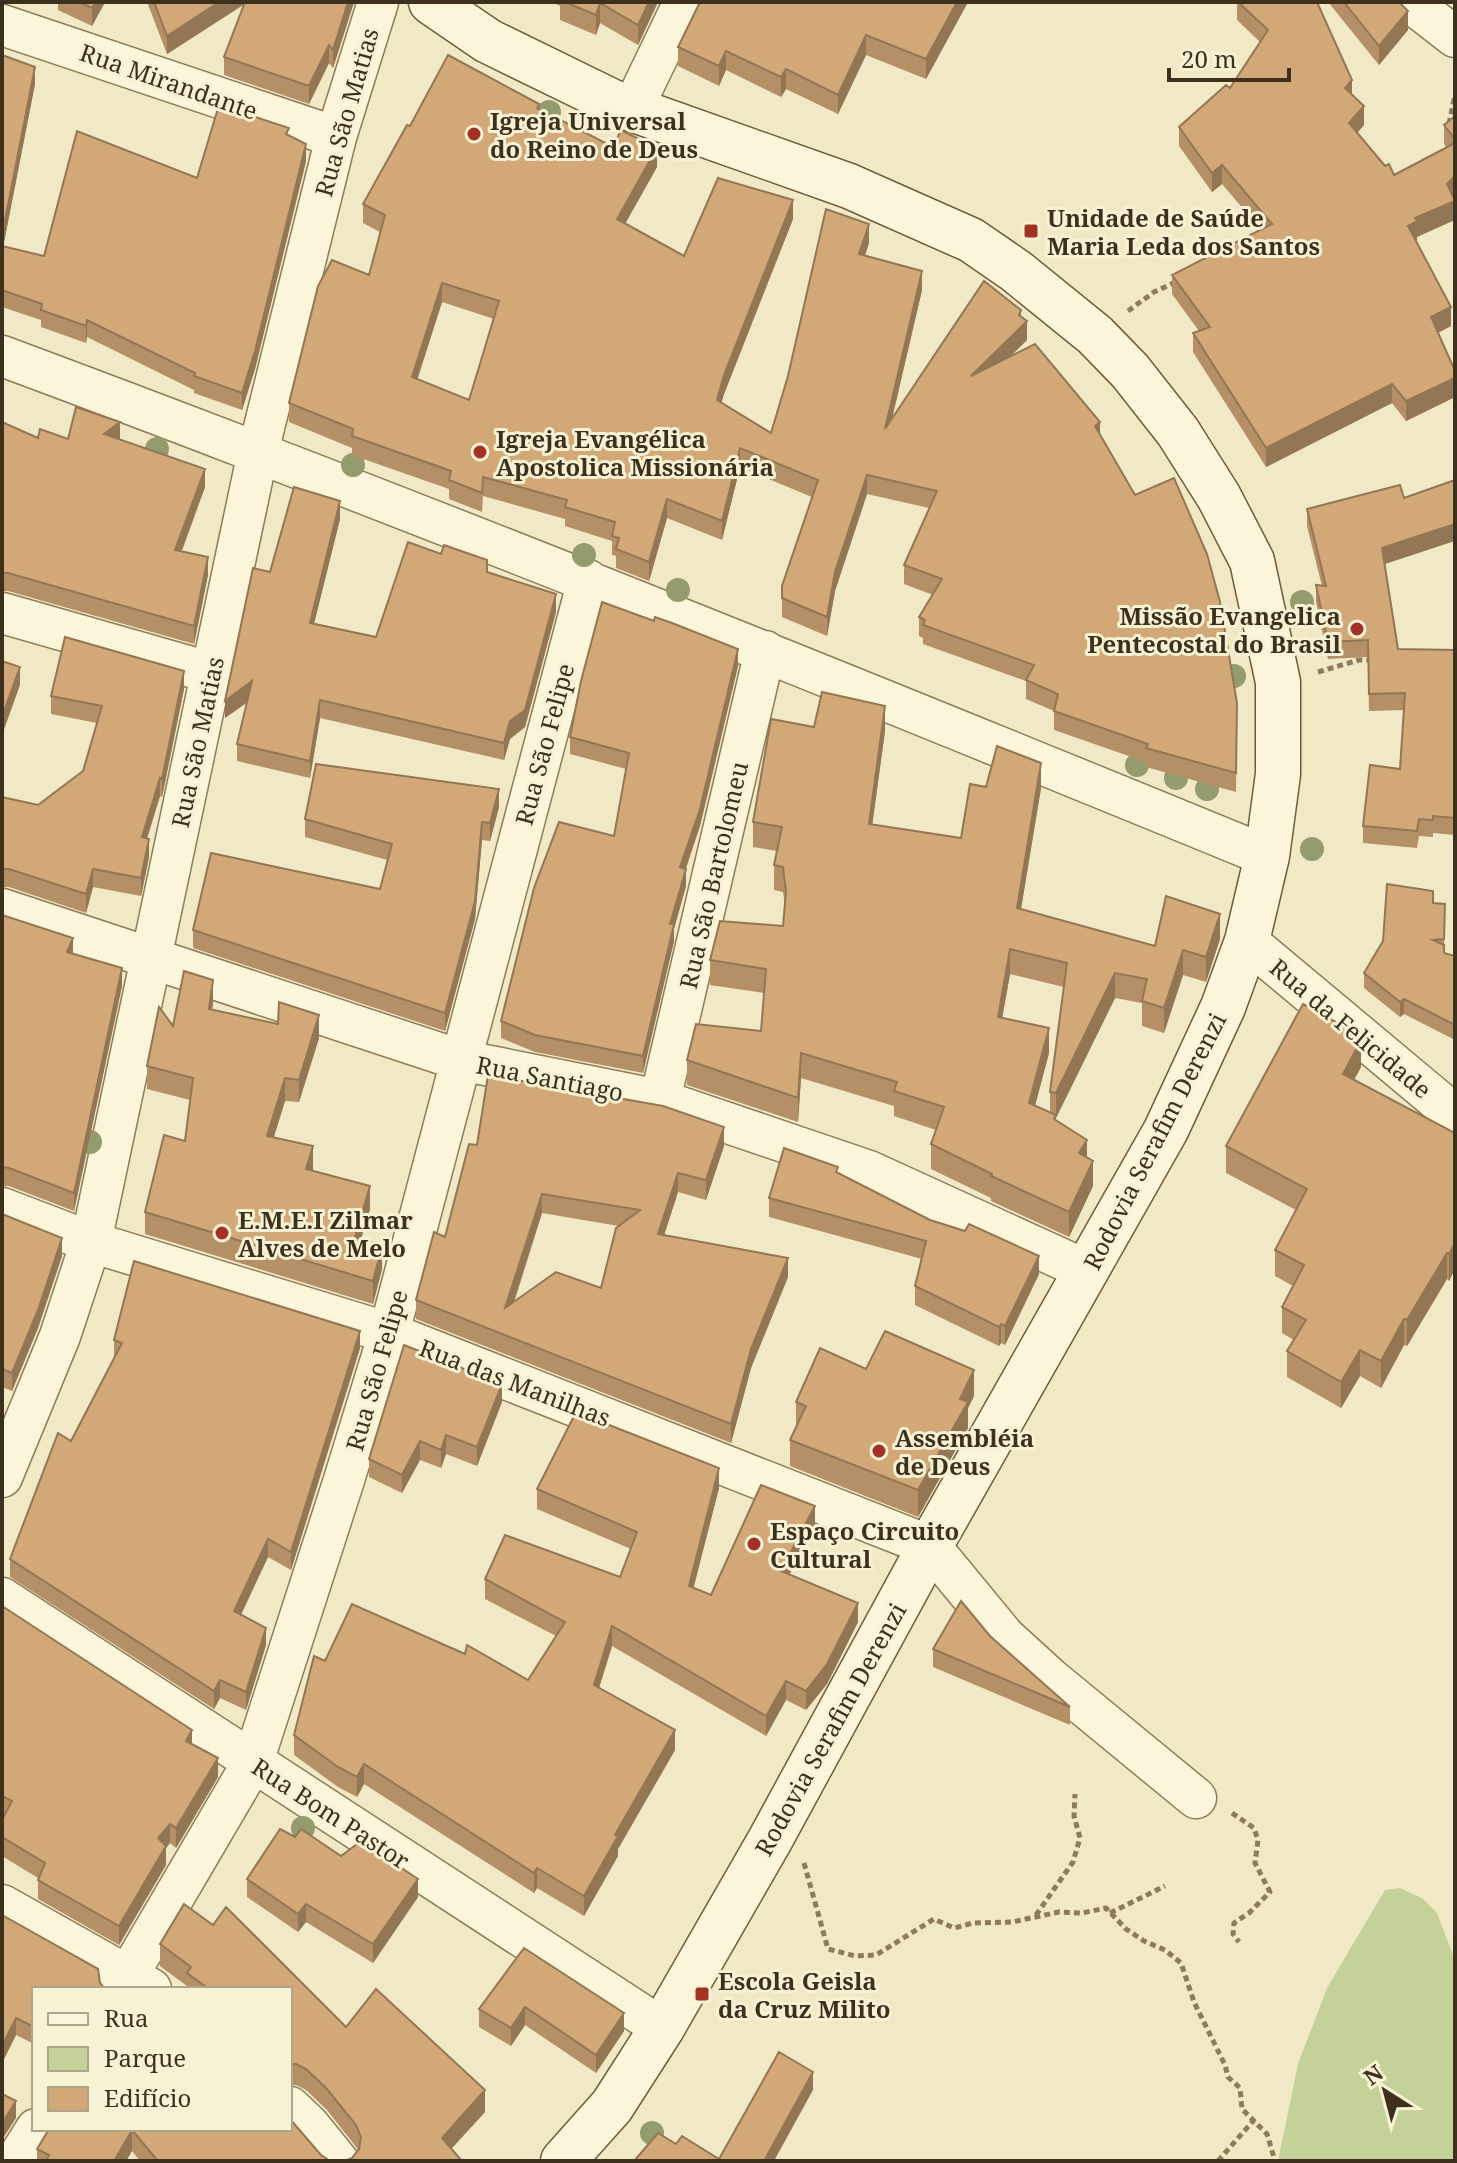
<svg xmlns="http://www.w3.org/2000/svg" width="1457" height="2163" viewBox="0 0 1457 2163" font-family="'Noto Serif',serif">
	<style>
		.green { fill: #c4d198 }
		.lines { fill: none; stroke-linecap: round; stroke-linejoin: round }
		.minor-casing { stroke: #8e7b59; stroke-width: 43 }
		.secondary-casing { stroke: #705c3c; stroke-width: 47 }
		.path { stroke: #8e7b59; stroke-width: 5; stroke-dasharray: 6 4; stroke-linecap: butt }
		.minor { stroke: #fbf5d9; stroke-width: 40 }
		.secondary { stroke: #fbf5d9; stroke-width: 44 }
		.tree { fill: #949b6c }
		.wall { fill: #b59067; fill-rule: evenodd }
		.shaded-wall { fill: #937654 }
		.building { fill: #d2a878; stroke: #937654; stroke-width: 2; fill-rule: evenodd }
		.poi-dot { fill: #a13225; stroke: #f8f2d5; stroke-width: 3 }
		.labels { text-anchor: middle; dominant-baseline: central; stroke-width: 6; stroke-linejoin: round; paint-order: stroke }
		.street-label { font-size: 24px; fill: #3d311e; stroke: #f8f2d5 }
		.poi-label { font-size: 24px; font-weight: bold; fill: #3d311e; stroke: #f8f2d5; text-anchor: start }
	</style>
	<rect width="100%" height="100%" fill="#f1e9c5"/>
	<!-- green -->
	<path class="green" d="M1400 1888 1423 1899 1437 1913 1455 1960V2161H1278L1298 2064 1327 1988 1385 1890Z"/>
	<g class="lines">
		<!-- minor casing -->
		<g class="minor-casing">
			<path id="minor" d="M1410 2 1455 37
				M2 25 336 137
				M632 110 684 2
				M2 356C427 514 847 684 1267 856
				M2 613 212 673
				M2 909 460 1060 660 1100 869 1171 1088 1271
				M1247 941 1455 1115
				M660 1100 765 651
				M2 1208 91 1242 389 1333 930 1546 1005 1637 1050 1678 1196 1798
				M2 1477 60 1336 91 1242 258 452 336 137 378 2
				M2 1598 662 2028
				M2 1905 151 1989
				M120 1989 253 1762 344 1480 389 1333 588 580
				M290 2107 309 2125 338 2161
				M16 2161 36 2129"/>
		</g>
		<!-- secondary casing -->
		<g class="secondary-casing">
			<path id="secondary" d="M431 2 488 41 615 103 849 186 971 240 1016 271 1095 335 1130 371 1178 432 1219 497 1252 561 1278 682V774L1267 856 1247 941 1223 1007 1166 1130 930 1546 770 1840 662 2028 612 2106 563 2161"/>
		</g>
		<!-- path -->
		<path class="path" d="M1449 124 1455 95
			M1128 311 1154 292 1178 281
			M1318 672 1359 660H1374
			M1232 1813 1254 1828 1258 1840 1255 1863 1270 1892 1249 1913 1234 1923 1233 1934 1239 1942
			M804 1863 828 1949 855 1956 876 1955 934 1919 954 1928 973 1923 1012 1922 1059 1912 1082 1913 1106 1908 1126 1929 1144 1941 1165 1950 1181 1963 1194 2002 1225 2065 1228 2077 1240 2088 1242 2109 1267 2134 1275 2161
			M1110 1913 1165 1886
			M1036 1915 1073 1862 1080 1838 1074 1816 1075 1794
			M1218 2161 1254 2120"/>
		<!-- minor -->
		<use href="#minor" class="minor"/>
		<!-- secondary -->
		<use href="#secondary" class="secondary"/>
	</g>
	<!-- trees -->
	<g class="tree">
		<circle cx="549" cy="112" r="12"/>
		<circle cx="157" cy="449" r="12"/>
		<circle cx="353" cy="465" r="12"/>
		<circle cx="584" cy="555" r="12"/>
		<circle cx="678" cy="590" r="12"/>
		<circle cx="1302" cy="602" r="12"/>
		<circle cx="1234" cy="676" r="12"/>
		<circle cx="1137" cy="765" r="12"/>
		<circle cx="1176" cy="778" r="12"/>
		<circle cx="1207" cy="789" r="12"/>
		<circle cx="1312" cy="849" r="12"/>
		<circle cx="90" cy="1142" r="12"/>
		<circle cx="303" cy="1828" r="12"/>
		<circle cx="652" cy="2133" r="12"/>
	</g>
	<!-- wall -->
	<path class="wall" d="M58 2H105L92 26 58 10Z
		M147 2H354L333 68 329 63 309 104 224 75V57L244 4 167 54Z
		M552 2H658L638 45 600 23 596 35 560 20V6Z
		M700 2H968L926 79 866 55 838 114 786 89 781 97 726 70 719 86 678 66V47Z
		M1237 2H1317L1364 125 1357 133 1394 175 1447 148 1444 144V125L1455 116V196L1417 237V240L1416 241 1451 326 1438 333 1455 371V397L1406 421 1392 403 1266 467 1193 352V333L1199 331 1172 294V275L1261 230 1222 184 1212 192 1179 146V127L1230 88 1260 42 1237 20Z
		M1328 2H1399L1408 30 1379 65Z
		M2 55 35 84 3 246 44 256 197 178 289 136 306 161 255 369 242 410 194 393V390L87 337 86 343 41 327V320L2 307Z
		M539 109 613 147 657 167 625 224 684 256 793 219 724 394 721 403 771 433 869 243 865 256 922 290 892 419 1021 317 1027 340 1011 356 1100 436 1237 703 1236 792 1146 767V762L1054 730V711L1026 699V681L923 644V638L919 636V617L933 595 904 584V565L929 508 867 494 835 591 827 636 782 617V586L812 497 740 467 722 540 667 518 649 581 616 568V556L612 555V541L565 526V519L483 496 482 512 449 499V489L352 455V448L289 422V403L369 275 380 232 363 223V204L410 126ZM442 302 494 319 469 400 417 380Z
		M2 422 38 438 120 440 205 487 182 551 208 575 194 644 8 591H2Z
		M1404 498 1384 564 1398 649 1455 650V835L1433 833V837L1419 836 1417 848 1363 843V826L1400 769 1404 710 1369 711 1368 657 1328 659 1316 602V585L1322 586 1307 526V509Z
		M340 519 314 623 376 637 487 572 556 612 525 727 510 739 504 760 320 718 310 778 237 761V744L247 702 225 718 270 572Z
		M738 666 700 826 686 869V886L674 929V941L643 1073 535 1052 501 1038V1021L614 836 626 769 570 754V737Z
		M184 689 162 797 160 796 147 838 149 857 141 896 93 887 86 913 9 887H2V797L38 805 83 771 97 723 51 714V696Z
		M814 727 885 731 872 825 961 838 986 787 1041 788 1021 909 1155 946 1220 939 1206 982 1183 975 1164 1033 1142 1026V1003L1115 998 1056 1118V1120L1087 1157 1093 1186 1069 1237 991 1201V1198L931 1169V1144L936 1130 894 1116V1106L801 1078 798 1122 687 1085V1060L761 1031 764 993 710 985V960L783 926 785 905 783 892 774 890V865L777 851 753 847V822ZM1010 974 1064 987 1050 1092V1112L1035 1106 1049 1053 1002 1018Z
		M499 807 490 841 482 840 475 919 445 1031 193 948V930L380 889 387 860 305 837V819Z
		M1433 903 1445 904 1444 953 1455 956V1040L1404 1014 1400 1017 1364 988V973Z
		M2 915 73 954 122 986 74 1211 9 1186H2Z
		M213 1003 212 1009 319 1038 299 1102 285 1101 274 1137 313 1169V1171L370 1209 361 1239 382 1269 373 1304 145 1234V1212L185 1141 190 1100 147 1089V1066L173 1026Z
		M1361 1067 1354 1080 1455 1133V1269L1449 1281 1447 1279 1407 1346 1404 1345 1381 1388 1360 1376 1341 1408 1287 1377V1351L1294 1340 1282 1333V1307L1293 1286 1275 1276V1250L1296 1210 1226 1173V1146Z
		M477 1145 724 1146 706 1200 678 1192 664 1235 788 1277 751 1368 731 1443 416 1319V1300L445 1237ZM542 1213 619 1226 601 1288 514 1303Z
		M838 1173 1039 1274 1005 1345 1001 1343 999 1346 915 1305V1286L922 1259 769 1217V1198Z
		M2 1214 62 1256 38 1328 12 1391 2 1387Z
		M114 1340 360 1348 291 1570 268 1557 241 1615 266 1645 246 1710 220 1698 214 1709 10 1577V1559L114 1358Z
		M866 1369 974 1396 968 1408V1428L918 1517 790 1466V1440L796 1428V1402Z
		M502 1402 477 1466 446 1454 441 1468 420 1460 402 1493 369 1477V1459Z
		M719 1488 693 1588 711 1595 815 1525 789 1575 858 1622 827 1684 806 1710 786 1700 766 1736 612 1646 599 1688 675 1750 618 1849V1856L584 1916 537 1888 534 1893 364 1784 357 1797 338 1787 294 1755V1735L325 1661 465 1654 528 1680 556 1636 485 1599V1579L620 1577 631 1549 537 1509V1489Z
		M2 1606 192 1745 218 1777 176 1848 170 1843 166 1848V1865L119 1945 38 1899V1878L2 1856V1820L4 1816 2 1815Z
		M990 1636 1070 1707V1725L933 1667V1649Z
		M341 1856 418 1897 373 1963 306 1922 298 1932 247 1897V1879Z
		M184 1904 213 1925 226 1907 346 2027 376 1989 485 2090V2112L451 2149 462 2161H344L352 2158 358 2151 356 2147 327 2110 306 2090 296 2085H290V1989H187V1986L160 1966V1944Z
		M2 1915 34 1989V2044L16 2035 2 2063Z
		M524 1948 624 2031 596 2073 525 2025 511 2046 479 2027V2009Z
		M49 2129H290L330 2161H140L132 2151 126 2161H37V2149Z"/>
	<!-- shaded-wall -->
	<path class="shaded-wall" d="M96 2H105L92 26V8Z
		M219 2H248L167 54V36Z
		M348 2H354L333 68V50Z
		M649 2H658L638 45V25Z
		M957 2H968L926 79V59Z
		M600 3V23L596 35V15Z
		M1408 11V30L1379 65V46Z
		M866 35V55L838 114V95Z
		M329 45V63L309 104V86Z
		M726 51V70L719 86V66Z
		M35 67V84L2 253V236Z
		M786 69V89L781 97V77Z
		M1352 80V99L1345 88Z
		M1364 106V125L1349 142V123Z
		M306 144V161L255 369 242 410V393Z
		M657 148V167L617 238V219Z
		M1222 165V184L1212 192V173Z
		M1455 176V196L1447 203V184Z
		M793 200V219L724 394 717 419V400L724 375Z
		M1455 201V220L1417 237V240L1408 245V226L1415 218Z
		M869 224V243L859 273V254Z
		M922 271V290L885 448V429Z
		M442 283V302L412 396V377Z
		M1451 307V326L1431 336V317Z
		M1021 310V327L1027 321V340L971 395V376L1019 315Z
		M87 320V337L86 343V326Z
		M1455 378V397L1406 421V401Z
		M1392 384V403L1266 467V448Z
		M120 422V440L104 434Z
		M1100 422V441L1095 426Z
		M740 448V467L722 540V521Z
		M205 469V487L175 568V550Z
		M867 475V494L835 591 827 636V617L835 572Z
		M667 499V518L649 581V562Z
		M340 501V519L310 640V623Z
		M1455 524V541L1382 565V548Z
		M208 557V575L194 644V626Z
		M556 594V612L525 727 510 739 504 760V743L510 721Z
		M738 649V666L700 826 680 884V867Z
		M20 667V685L2 735V717Z
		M184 671V689L162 797V779Z
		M252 681V699L225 718V701Z
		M320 700V718L310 778V761Z
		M885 706V731L869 849V824Z
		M1041 763V788L1017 933V908Z
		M160 778V796L142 855V837Z
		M499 789V807L490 841V823Z
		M482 822V840L475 919 445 1031V1013Z
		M149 839V857L141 896V878Z
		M93 869V887L86 913V894Z
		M686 869V886L674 929V941L643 1073V1056L670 924Z
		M1220 914V939L1206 982V957Z
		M73 938V957L67 952Z
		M1010 949V974L998 1042V1017Z
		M1183 950V975L1164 1033V1008Z
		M122 968V986L74 1211V1193Z
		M1115 973V998L1056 1118V1093Z
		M213 980V1003L209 1031V1009Z
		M1404 999V1014L1400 1017V1002Z
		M319 1015V1038L299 1102V1080Z
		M1049 1028V1053L1029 1128V1103Z
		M1361 1040V1067L1343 1100V1074Z
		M801 1053V1078L798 1122V1098Z
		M285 1078V1101L267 1158V1136Z
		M724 1127V1146L706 1200V1180Z
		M1087 1140V1165L1079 1153Z
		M313 1146V1169L306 1192V1169Z
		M1093 1161V1186L1069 1237V1212Z
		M678 1173V1192L658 1254V1234Z
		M370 1186V1209L355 1260V1237Z
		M542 1194V1213L505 1328V1308Z
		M62 1238V1256L38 1328 12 1391V1373Z
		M1455 1243V1269L1449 1281V1254Z
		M382 1246V1269L373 1304V1281Z
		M1447 1253V1279L1407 1346V1320Z
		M1039 1256V1274L1005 1345V1326Z
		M788 1258V1277L751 1368 731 1443V1424L751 1349Z
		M1404 1319V1345L1381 1388V1361Z
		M1001 1324V1343L999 1346V1327Z
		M360 1331V1348L291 1570V1552Z
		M1360 1350V1376L1341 1408V1382Z
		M974 1370V1396L968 1408V1428L918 1517V1490Z
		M502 1384V1402L477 1466V1447Z
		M446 1435V1454L441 1468V1450Z
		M420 1441V1460L402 1493V1475Z
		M719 1468V1488L689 1606V1586Z
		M815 1506V1525L781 1591V1571Z
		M268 1539V1557L234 1629V1611Z
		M858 1603V1622L827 1684 806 1710V1691Z
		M612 1626V1646L594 1704V1685Z
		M266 1628V1645L246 1710V1692Z
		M220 1680V1698L214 1709V1691Z
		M786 1681V1700L766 1736V1716Z
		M192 1730V1749L186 1741Z
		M675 1730V1750L618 1849V1856L584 1916V1896L615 1835Z
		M218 1758V1777L176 1848V1828Z
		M364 1764V1784L357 1797V1777Z
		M170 1824V1843L166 1848V1865L119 1945V1926L158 1838Z
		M537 1868V1888L534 1893V1873Z
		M418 1879V1897L373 1963V1944Z
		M306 1904V1922L298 1932V1914Z
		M525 2007V2025L511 2046V2028Z
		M624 2013V2031L596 2073V2055Z
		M16 2018V2035L2 2063V2046Z
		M813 2072V2090L774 2161H764Z
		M485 2090V2112L442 2159V2138Z
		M16 2101V2118L2 2140V2123Z
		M132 2130V2151L126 2161H114Z"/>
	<!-- building -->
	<path class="building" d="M79 2H96L92 8Z
		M154 2H219L167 36Z
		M245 2H348L333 50 329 45 309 86 224 57Z
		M565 2H649L638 25 600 3 596 15Z
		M700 2H957L926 59 866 35 838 95 786 69 781 77 726 51 719 66 678 47Z
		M1238 2H1317L1352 80 1345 88 1364 106 1349 123 1385 166 1389 164 1394 175 1455 143V176L1447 184 1455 201 1415 218 1417 221 1408 226 1451 307 1431 317 1455 371V378L1406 401 1392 384 1266 448 1193 333 1210 327 1172 275 1272 224 1222 165 1212 173 1179 127 1226 85 1230 88 1268 30Z
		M1344 2H1399L1408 11 1379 46Z
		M2 55 35 67 2 236Z
		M448 55 539 104 537 108 613 147 621 130 657 148 617 219 684 256 718 178 793 200 724 375 717 400 771 433 788 376 826 209 869 224 859 254 922 271 885 429 984 281 1021 310 1019 315 1027 321 971 376 1035 344 1100 422 1095 426 1135 495 1174 478 1207 554 1220 602 1237 703 1236 773 1146 748 1148 744 1054 711 1058 694 1026 680 1034 665 923 625 925 620 919 617 942 579 904 565 937 491 867 475 835 572 827 617 782 598V586L818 480 740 448 722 521 667 499 649 562 616 549 619 538 612 536 615 522 565 507 567 500 483 477 482 493 449 480 451 471 352 436 353 429 289 403 318 286 332 260 369 275 385 215 363 204 407 125 410 126ZM442 283 499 301 469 400 412 377Z
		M219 105 289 128 286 134 306 144 255 351 242 393 194 376 195 373 87 320 86 326 41 310 42 304 2 290V246L44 256 77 131 197 178Z
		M1455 116V139L1444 125Z
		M76 407 120 422 104 434 205 469 175 550 208 557 194 626 8 573H2V422L38 438 40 429 68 439Z
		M1455 480V524L1382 548 1398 649 1455 650V818L1433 816V820L1419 819 1417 831 1363 826 1370 765 1400 769 1405 693 1369 694 1368 640 1328 642 1316 585 1326 586 1307 509 1400 485 1404 498Z
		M294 487 340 501 310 623 376 637 408 542 441 554 444 545 487 560V572L556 594 525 710 510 721 504 743 320 700 310 761 237 744 252 681 225 701 253 568 270 572Z
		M602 602 654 621 655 617 672 623 738 649 700 809 680 867 686 869 670 924H674L643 1056 535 1035 501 1021 534 888 559 822 614 836 629 753 570 737 581 681Z
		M65 637 184 671 162 779 160 778 142 837 149 839 141 878 93 869 86 894 9 869H2V797L38 805 83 771 102 706 51 696Z
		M2 661 20 667 2 717Z
		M822 692 885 706 869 824 961 838 970 784 986 787 997 746 1041 763 1017 908 1155 946 1166 896 1220 914 1206 957 1183 950 1164 1008 1142 1001 1147 979 1115 973 1056 1093 1050 1092 1067 963 1010 949 998 1017 1049 1028 1029 1103 1056 1115 1054 1119 1087 1140 1079 1153 1093 1161 1069 1212 991 1176 992 1174 931 1144 944 1107 894 1091 897 1082 801 1053 798 1098 687 1060 696 1024 761 1031 766 969 710 960 720 921 783 926 786 892 783 867 774 865 782 827 753 822 771 719 814 727Z
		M316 764 499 789 490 823 482 822 475 901 445 1013 193 930 211 853 380 889 392 844 305 819Z
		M1387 884 1433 891V903L1445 904 1444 939 1433 940 1444 945V953L1455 956V1025L1404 999 1400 1002 1364 973 1383 941Z
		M2 915 73 938 67 952 122 968 74 1193 9 1168 2 1167Z
		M184 971 213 980 209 1009 278 1024 279 1002 319 1015 299 1080 285 1078 267 1136 313 1146 306 1169 370 1186 355 1237 382 1246 373 1281 145 1212 164 1135 185 1141 193 1078 147 1066 159 1007 173 1026Z
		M1303 1004 1345 1027 1361 1040 1343 1074 1455 1133V1243L1449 1254 1447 1253 1407 1320 1404 1319 1381 1361 1360 1350 1341 1382 1287 1351 1306 1320 1282 1307 1304 1265 1275 1250 1307 1189 1226 1146Z
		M488 1075 663 1106 724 1127 706 1180 678 1173 658 1234 788 1258 751 1349 731 1424 416 1300 434 1232 445 1237 469 1144 477 1145ZM542 1194 640 1210 616 1228 601 1288 556 1272 505 1308Z
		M784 1148 838 1167 836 1172 930 1220 965 1231 969 1224 1039 1256 1005 1326 1001 1324 999 1327 915 1286 926 1241 769 1198Z
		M2 1214 62 1238 38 1310 12 1373 2 1369Z
		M134 1261 360 1331 291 1552 268 1539 234 1611 266 1628 246 1692 220 1680 214 1691 10 1559 58 1433 71 1441 122 1343 114 1340Z
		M885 1331 974 1370 960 1399 968 1402 918 1490 790 1440 806 1406 796 1402 820 1348 866 1369Z
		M404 1345 502 1384 477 1447 446 1435 441 1450 420 1441 402 1475 369 1459Z
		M576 1412 719 1468 689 1586 711 1595 761 1485 815 1506 781 1571 858 1603 827 1664 806 1691 786 1681 766 1716 612 1626 594 1685 675 1730 615 1835 618 1836 584 1896 537 1868 534 1873 364 1764 357 1777 338 1767 294 1735 314 1656 325 1661 352 1604 465 1654 467 1645 528 1680 565 1622 485 1579 505 1535 620 1577 637 1532 537 1489Z
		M961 1601 990 1636 1070 1707 933 1649Z
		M2 1606 192 1730 186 1741 218 1758 176 1828 170 1824 158 1838 166 1846 119 1926 38 1880 45 1863 2 1837V1820L12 1801 2 1796Z
		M280 1829 295 1837 301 1829 341 1856 361 1841 418 1879 373 1944 306 1904 298 1914 247 1879Z
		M184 1904 213 1925 226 1907 346 2027 376 1989 485 2090 442 2138 462 2161H344L352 2158 359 2149 361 2137 356 2125 327 2089 306 2069 296 2064H290V1989H209L187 1973 191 1967 160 1944Z
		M2 1915 98 1969 100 1983 105 1989H34V2027L16 2018 2 2046Z
		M524 1948 624 2013 596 2055 525 2007 511 2028 479 2009Z
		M779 2052 813 2072 764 2161H634L658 2133 676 2144 682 2136 719 2159Z
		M2 2094 16 2101 2 2123Z
		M290 2119 321 2155 330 2161H158L132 2130 114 2161H46L49 2155 37 2149 49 2129H290Z"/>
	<!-- markers -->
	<g class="poi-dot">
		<circle cx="474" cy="134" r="8"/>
		<rect x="1023" y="223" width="16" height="16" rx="4"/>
		<circle cx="480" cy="452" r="8"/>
		<circle cx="1357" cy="629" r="8"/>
		<circle cx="222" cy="1233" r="8"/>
		<circle cx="879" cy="1451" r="8"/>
		<circle cx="754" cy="1544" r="8"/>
		<rect x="694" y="1986" width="16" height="16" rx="4"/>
	</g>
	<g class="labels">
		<!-- street labels -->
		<g class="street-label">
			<text transform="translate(169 81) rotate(19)">Rua Mirandante</text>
			<text transform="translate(346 112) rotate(-74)">Rua São Matias</text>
			<text transform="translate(197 742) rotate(-78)">Rua São Matias</text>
			<text transform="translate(544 744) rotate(-75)">Rua São Felipe</text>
			<text transform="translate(713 875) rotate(-77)">Rua São Bartolomeu</text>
			<text transform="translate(1351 1028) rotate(40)">Rua da Felicidade</text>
			<text transform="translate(550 1078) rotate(11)">Rua Santiago</text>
			<text transform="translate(1154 1141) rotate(-63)">Rodovia Serafim Derenzi</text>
			<text transform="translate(376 1370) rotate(-74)">Rua São Felipe</text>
			<text transform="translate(515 1382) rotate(21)">Rua das Manilhas</text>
			<text transform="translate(830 1729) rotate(-61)">Rodovia Serafim Derenzi</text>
			<text transform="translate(331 1813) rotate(33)">Rua Bom Pastor</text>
		</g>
		<!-- poi labels -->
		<g class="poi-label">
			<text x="490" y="120">Igreja Universal<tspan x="490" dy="28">do Reino de Deus</tspan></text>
			<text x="1047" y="217">Unidade de Saúde<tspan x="1047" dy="28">Maria Leda dos Santos</tspan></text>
			<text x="496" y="438">Igreja Evangélica<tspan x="496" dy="28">Apostolica Missionária</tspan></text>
			<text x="1341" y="615" text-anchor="end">Missão Evangelica<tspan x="1341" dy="28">Pentecostal do Brasil</tspan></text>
			<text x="238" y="1219">E.M.E.I Zilmar<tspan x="238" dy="28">Alves de Melo</tspan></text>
			<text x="895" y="1437">Assembléia<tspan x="895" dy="28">de Deus</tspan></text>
			<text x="770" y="1530">Espaço Circuito<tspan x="770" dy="28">Cultural</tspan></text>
			<text x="718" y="1980">Escola Geisla<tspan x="718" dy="28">da Cruz Milito</tspan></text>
		</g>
	</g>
	<!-- border -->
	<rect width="1457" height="2163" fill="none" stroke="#3d311e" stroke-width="8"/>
	<!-- legend -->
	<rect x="32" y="1987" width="260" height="144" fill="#f8f2d5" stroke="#ada58c" stroke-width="2"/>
	<rect x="48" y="2013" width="40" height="12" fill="#fbf5d9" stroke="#ada58c" stroke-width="2"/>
	<text x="104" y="2027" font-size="24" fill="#3d311e">Rua</text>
	<rect x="48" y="2047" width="40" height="24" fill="#c4d198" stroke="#ada58c" stroke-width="2"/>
	<text x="104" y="2067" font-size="24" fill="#3d311e">Parque</text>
	<rect x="48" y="2087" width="40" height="24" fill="#d2a878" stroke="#ada58c" stroke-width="2"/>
	<text x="104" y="2107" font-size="24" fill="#3d311e">Edifício</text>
	<!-- north arrow -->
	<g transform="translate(1385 2091) rotate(324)" stroke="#f8f2d5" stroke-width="6" paint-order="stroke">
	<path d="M0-6L14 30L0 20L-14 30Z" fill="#3d311e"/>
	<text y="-12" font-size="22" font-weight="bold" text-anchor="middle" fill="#3d311e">N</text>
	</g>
	<!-- scale -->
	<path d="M1169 68v12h120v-12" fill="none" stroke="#3d311e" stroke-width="4"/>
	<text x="1181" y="68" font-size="24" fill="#3d311e" stroke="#f8f2d5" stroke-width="6" paint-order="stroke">20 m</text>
</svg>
